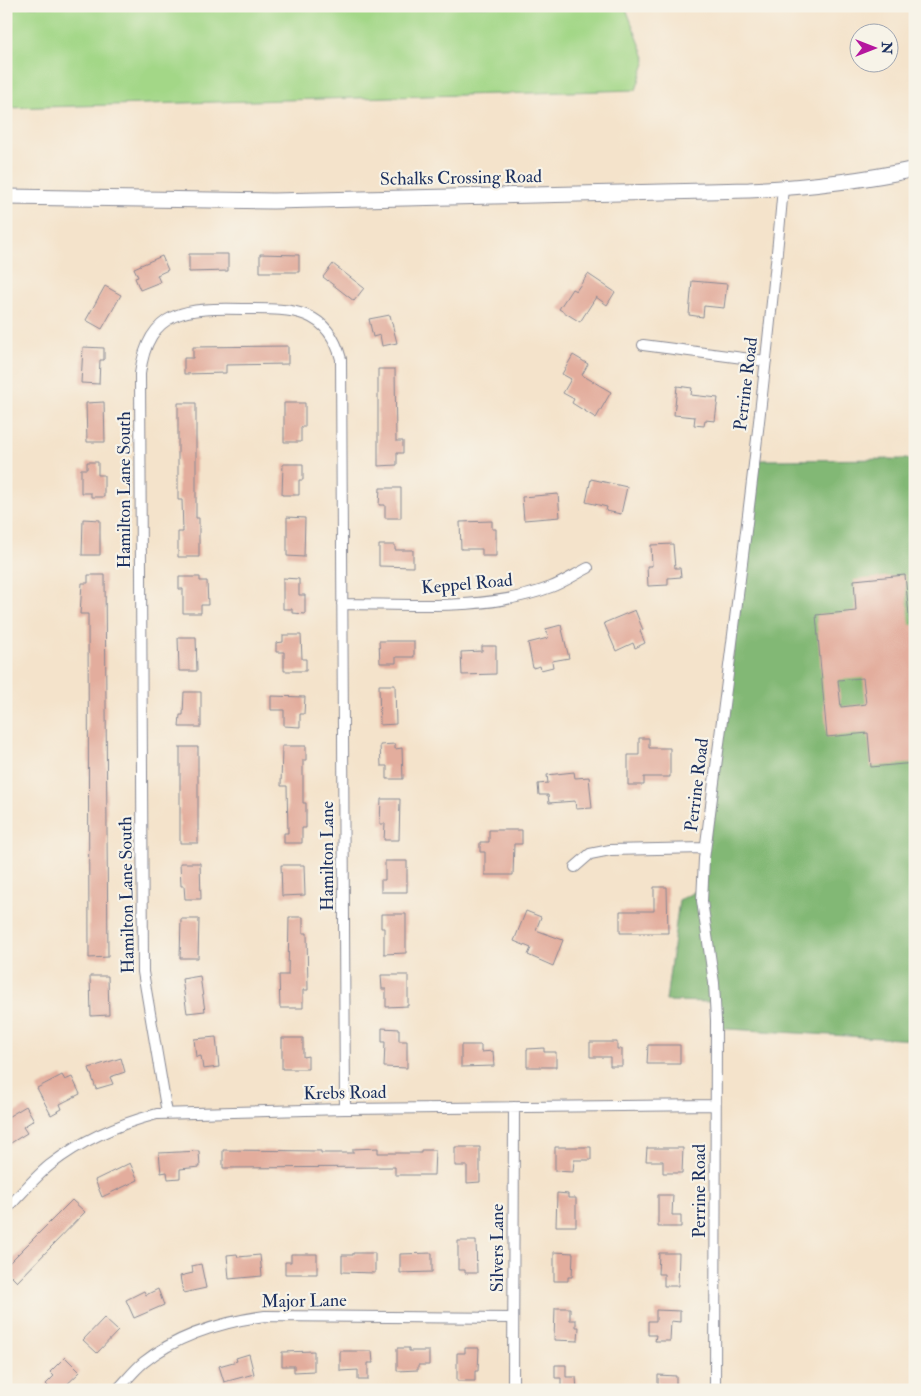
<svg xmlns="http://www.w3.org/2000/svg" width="921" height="1396" viewBox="0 0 921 1396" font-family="'IM FELL Double Pica',serif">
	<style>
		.green { fill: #a3d787; stroke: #5f8372 }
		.forest { fill: #82b874; stroke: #4e7469 }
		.building { fill: #e3ad9d; fill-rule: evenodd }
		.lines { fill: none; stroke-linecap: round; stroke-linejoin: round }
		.street-casing { stroke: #888994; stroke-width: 12 }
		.secondary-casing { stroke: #888994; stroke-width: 17 }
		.street { stroke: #fff; stroke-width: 10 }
		.secondary { stroke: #fff; stroke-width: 15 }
		.labels { text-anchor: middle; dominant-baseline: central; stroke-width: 4.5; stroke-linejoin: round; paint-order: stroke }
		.street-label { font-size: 18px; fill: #1b2f5e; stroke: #f7f3e8 }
	</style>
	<rect width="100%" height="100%" fill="#f7f3e8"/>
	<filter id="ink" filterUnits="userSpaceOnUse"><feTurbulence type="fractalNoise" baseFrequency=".02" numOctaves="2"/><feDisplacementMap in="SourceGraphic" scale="10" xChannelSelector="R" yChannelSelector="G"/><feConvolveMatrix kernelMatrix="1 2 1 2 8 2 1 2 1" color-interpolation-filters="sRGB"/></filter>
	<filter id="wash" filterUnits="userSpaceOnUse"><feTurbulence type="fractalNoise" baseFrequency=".0096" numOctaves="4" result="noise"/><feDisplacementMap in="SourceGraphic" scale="20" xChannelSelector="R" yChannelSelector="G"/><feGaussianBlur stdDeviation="1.12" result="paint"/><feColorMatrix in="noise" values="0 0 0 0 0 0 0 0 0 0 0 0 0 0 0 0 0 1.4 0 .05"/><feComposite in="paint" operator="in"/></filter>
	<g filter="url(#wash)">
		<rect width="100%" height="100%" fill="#f4e3cb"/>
		<!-- green -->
		<path class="green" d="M6 6H625L646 60 636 90 6 108Z"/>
		<!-- forest -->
		<path class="forest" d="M915 459V1040L712 1028 711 1002 666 1001 679 900 702 888 759 460Z"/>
		<g id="blocks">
			<!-- building -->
			<path class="building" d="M189 254H228V271L189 272Z
				M260 254 299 255V272H260Z
				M162 256 168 270 157 275 160 282 140 290 135 278 138 277 134 268Z
				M333 264 364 288 354 301 323 277Z
				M588 274 615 292 607 305 596 297 580 322 559 309 572 289 576 291Z
				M692 281 727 284 724 308 704 306 703 317 689 315Z
				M105 286 121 295 102 329 86 320Z
				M390 315 397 343 382 346 380 335 373 337 369 319Z
				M288 346V364L226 365V373L184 374V358H193V347Z
				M83 347 104 348V360H100L99 384 81 383Z
				M573 355 588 364 582 375 611 392 596 418 572 403 574 399 563 393 571 379 562 374Z
				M378 369H395L396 441H403V453H397V465L378 466Z
				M677 386 692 388 691 395 718 398 715 421 705 420 704 426 694 425 695 417 674 415Z
				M104 402 105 442H87L86 403Z
				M178 403H196V518H199V557H178V532H183L182 500H178Z
				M284 403H305V427H301V442H284Z
				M87 462H98V475H104V497H91V493H81V469H87Z
				M283 464H303V480H299V495H282Z
				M591 479 627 487 621 514 606 511 607 507 586 502Z
				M380 488H401V518H385V505H379Z
				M558 494 560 517 524 520 522 497Z
				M287 517 305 518 304 557 287 556Z
				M83 519 100 520V555H82Z
				M492 521V529H496V556H482V549H461L460 522Z
				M673 544 675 568H680L681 577 668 578V585L648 586 647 566H652L651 545Z
				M379 545H395V550H413V567L379 566Z
				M88 575H105L108 957 89 958 88 614H80L82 583H88Z
				M905 575 910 625H915V763L871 767 868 733 827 737 816 615 856 611 854 580ZM863 678 866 704 841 707 838 680Z
				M179 577H200V581H207L208 605H201V613H183V589H179Z
				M283 578 299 579V595H305V614L292 613V609H283Z
				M635 610 643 630 640 631 645 643 635 648 633 643 616 651 604 623Z
				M561 625 569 658 552 661 553 667 541 670 540 666 533 668 528 643 548 638 546 629Z
				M283 635H301L302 659H306V671H284V652H276V643L283 642Z
				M178 637H196L197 671H179Z
				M379 641H414V657H396V663H380Z
				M482 646H496V674L462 675 461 652 482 651Z
				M379 685H395L396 724 380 725Z
				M184 692H201V727H179L180 715H183Z
				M271 696 305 697 304 714H300V727L284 726V710H271Z
				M639 738H649V748H670V777H644V785H628V755H639Z
				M395 744V749L402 748 403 779H387V766H381L380 745Z
				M282 746H306V760H303V803H306V828H302V843H284V833H288L287 786H281Z
				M180 747H198V843H180Z
				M574 772 575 778 589 777 592 808 576 809 575 801 549 803 548 795H539L538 784 548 783 547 775Z
				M381 799H400L399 840H384L385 824H380Z
				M489 830H522V844H514L513 875H485V852H480V842H489Z
				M385 861H407V892H381V880H385Z
				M180 863H200L201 899H185L184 886H181Z
				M281 865H304L305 895 282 896Z
				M654 887H667L668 933H620V911H654Z
				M526 911 541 917 536 930 563 940 553 966 528 955 531 948 514 941Z
				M381 914H406V953L384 954V928H381Z
				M289 917H303V933H307L308 990H303V1008H280L279 975H288Z
				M181 919H199L198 958H180Z
				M381 975H408V1006L386 1007V989H382Z
				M90 976H108L109 1015 91 1016Z
				M200 976 205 1011 187 1013 182 979Z
				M382 1028 399 1029V1041H407V1068L384 1067 385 1042H382Z
				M216 1037 219 1067 203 1069 201 1056 196 1057 194 1039Z
				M282 1038H303V1057L308 1056V1069H282Z
				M590 1042H617V1049H622V1066H610V1057H590Z
				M461 1045H481V1052L493 1051 494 1066 461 1067Z
				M648 1045H680V1064H647Z
				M544 1048V1052H556V1067H527V1049Z
				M121 1058 125 1072 110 1077 113 1084 96 1089 89 1068Z
				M62 1075 65 1080 72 1077 80 1094 60 1104 62 1109 51 1115 37 1088Z
				M26 1106 34 1120 23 1127 27 1133 6 1146V1118Z
				M455 1147H480V1182L467 1183V1166H455Z
				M555 1147H591V1160H574L573 1172 555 1171Z
				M378 1148V1153H421V1150H435L434 1175H395V1167L223 1168V1150L321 1151V1153H353V1149Z
				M647 1148H683L682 1173H663V1161H646Z
				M199 1151 200 1167 180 1169V1178L168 1179 167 1172 161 1173 159 1153Z
				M130 1163 138 1180 102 1197 95 1180Z
				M557 1193 568 1194V1198H576V1226H556Z
				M658 1195H673L672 1215H681V1227H658Z
				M72 1200 85 1212 17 1282 6 1271V1266Z
				M458 1241H476L477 1273H465V1270H458Z
				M554 1252 573 1253 572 1277H568V1281H554Z
				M353 1253H375V1273L342 1272V1255H353Z
				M432 1253V1272L400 1273V1254Z
				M659 1253H679L678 1286H664V1274H658Z
				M237 1254 238 1257 260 1255 262 1276 229 1279 227 1255Z
				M291 1254H317V1274H285V1262H291Z
				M201 1264 206 1288 183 1293 180 1276 193 1273 192 1266Z
				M158 1289 164 1305 134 1318 126 1300 144 1291 146 1295Z
				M555 1308H570V1320H576V1327H579L578 1341 554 1340Z
				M656 1310 680 1311V1322L671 1321 670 1341H655L656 1335H648V1321H656Z
				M104 1318 118 1331 97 1353 83 1340Z
				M397 1348H409V1351H429V1365H418V1370L397 1371Z
				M465 1348H479L478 1371H475V1381H457V1353H465Z
				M314 1351V1371L294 1372V1366H282V1352Z
				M340 1351H372L373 1363H368V1380H358V1370L340 1371Z
				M249 1354 254 1374 224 1382 219 1366 237 1361 236 1358Z
				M65 1357 80 1372 61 1390H52L46 1384 54 1376 50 1372Z
				M555 1365H566V1377H576L577 1390H561V1378H555Z
				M658 1375 676 1376V1390H658Z"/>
		</g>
	</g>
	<g filter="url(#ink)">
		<use href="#blocks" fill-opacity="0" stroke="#888994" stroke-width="1"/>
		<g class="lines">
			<!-- street casing -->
			<g class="street-casing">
				<path id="street" d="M643 345 766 361
					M342 604C410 604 486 612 551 587 564 582 576 574 588 568
					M575 867 590 854 610 850 705 848
					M167 1113 143 972 140 374C148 308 188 308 243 309 288 309 327 306 341 359L345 1109
					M6 1210C20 1195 34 1178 50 1165 81 1141 118 1124 157 1114L345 1109 715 1105
					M117 1390C126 1381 134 1370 144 1362 179 1334 222 1322 265 1316L513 1318
					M513 1390 514 1107
					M715 1390 716 1020 714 983 702 901 704 859C733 636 763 412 783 188"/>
			</g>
			<!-- secondary casing -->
			<g class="secondary-casing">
				<path id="secondary" d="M6 197 273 201 749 190C805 187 860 181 915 169"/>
			</g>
			<!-- street -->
			<use href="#street" class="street"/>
			<!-- secondary -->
			<use href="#secondary" class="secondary"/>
		</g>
	</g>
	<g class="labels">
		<!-- street labels -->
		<g class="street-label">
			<text transform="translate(461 178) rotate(-1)">Schalks Crossing Road</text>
			<text transform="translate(746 384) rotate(-83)">Perrine Road</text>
			<text transform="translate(124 490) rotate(-90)">Hamilton Lane South</text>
			<text transform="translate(467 584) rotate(-5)">Keppel Road</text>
			<text transform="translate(697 785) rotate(-83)">Perrine Road</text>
			<text transform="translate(327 856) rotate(-90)">Hamilton Lane</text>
			<text transform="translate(127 895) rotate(-91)">Hamilton Lane South</text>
			<text transform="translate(345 1093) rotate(-1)">Krebs Road</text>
			<text transform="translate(699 1191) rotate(-90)">Perrine Road</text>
			<text transform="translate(497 1248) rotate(-90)">Silvers Lane</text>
			<text transform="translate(304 1301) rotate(-1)">Major Lane</text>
		</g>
	</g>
	<!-- margin -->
	<rect width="921" height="1396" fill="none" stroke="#f7f3e8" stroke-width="25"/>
	<!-- north arrow -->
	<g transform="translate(874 48) rotate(90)"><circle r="24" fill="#f7f3e8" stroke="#9fa5b1"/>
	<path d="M0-4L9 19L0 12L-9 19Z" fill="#b5179e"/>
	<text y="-8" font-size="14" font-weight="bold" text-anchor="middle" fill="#1b2f5e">N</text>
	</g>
</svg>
